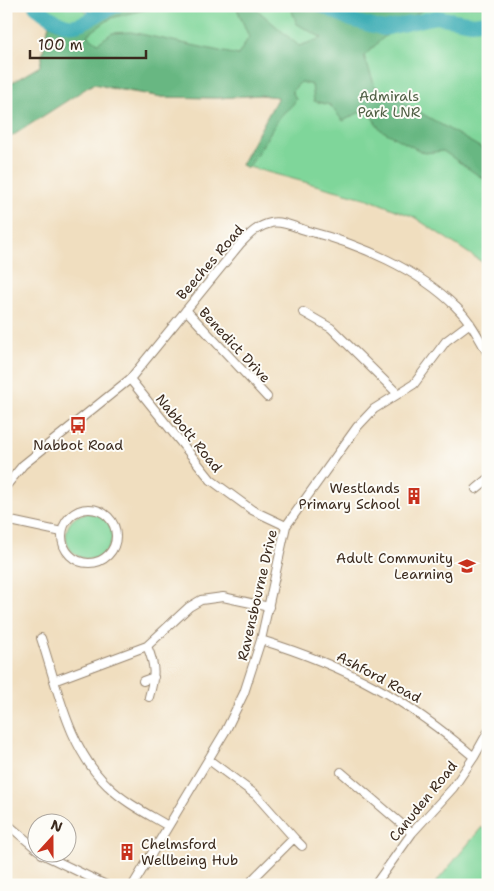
<svg xmlns="http://www.w3.org/2000/svg" width="494" height="891" viewBox="0 0 494 891" font-family="'Shantell Sans',sans-serif">
	<style>
		.green { fill: #7fd69a; stroke: #5d805c }
		.forest { fill: #67b782; stroke: #517050 }
		.lines { fill: none; stroke-linecap: round; stroke-linejoin: round }
		.stream { stroke: #3cadb5; stroke-width: 2.5 }
		.river { stroke: #3cadb5; stroke-width: 14 }
		.minor-casing { stroke: #96846e; stroke-width: 10 }
		.minor { stroke: #fff; stroke-width: 8 }
		.labels { text-anchor: middle; dominant-baseline: central; stroke-width: 4; stroke-linejoin: round; paint-order: stroke }
		.park-label { font-size: 14px; fill: #4f5e43; stroke: #fdfcf7 }
		.street-label { font-size: 14px; fill: #3b2a1e; stroke: #fdfcf7 }
		.poi-label { font-size: 14px; fill: #3b2a1e; stroke: #fdfcf7; text-anchor: end }
	</style>
	<rect width="100%" height="100%" fill="#fdfcf7"/>
	<filter id="ink" filterUnits="userSpaceOnUse"><feTurbulence type="fractalNoise" baseFrequency=".02" numOctaves="2"/><feDisplacementMap in="SourceGraphic" scale="10" xChannelSelector="R" yChannelSelector="G"/><feConvolveMatrix kernelMatrix="1 2 1 2 8 2 1 2 1" color-interpolation-filters="sRGB"/></filter>
	<filter id="wash" filterUnits="userSpaceOnUse"><feTurbulence type="fractalNoise" baseFrequency=".0096" numOctaves="4" result="noise"/><feDisplacementMap in="SourceGraphic" scale="20" xChannelSelector="R" yChannelSelector="G"/><feGaussianBlur stdDeviation="1.12" result="paint"/><feColorMatrix in="noise" values="0 0 0 0 0 0 0 0 0 0 0 0 0 0 0 0 0 1.4 0 .05"/><feComposite in="paint" operator="in"/></filter>
	<g filter="url(#wash)">
		<rect width="100%" height="100%" fill="#f0debf"/>
		<!-- green -->
		<path class="green" d="M27 6H80L88 14C80 25 65 23 55 15L49 24C65 37 83 29 98 19L94 11 84 6H488V266L414 217 368 199 241 165 278 97 260 95 218 98 162 97 109 88 40 66 49 24Z
			M66 536a23 23 0 1 1 46 0a23 23 0 1 1-46 0Z
			M482 827 488 833V885H434Z"/>
		<!-- forest -->
		<path class="forest" d="M124 6H160L111 18 87 35 98 43 112 33 131 32 238 55 249 37 236 6 255 8 299 46 322 38 297 24 290 6H410L422 10 383 38 364 56 375 86 488 152V182L443 151 424 153 381 130 366 109 343 121 330 105 314 101 312 85 301 82 292 91 296 99C293 107 285 110 280 117 269 133 260 151 248 168L241 165 278 97 260 95 218 98 162 97 93 84 6 140V86L40 66 49 24C74 42 101 17 124 6Z"/>
		<g class="lines">
			<!-- stream -->
			<path class="stream" d="M82 6 96 16"/>
			<!-- river -->
			<path class="river" d="M35 6C76 38 74 25 116 6
				M322 6 351 20 384 29 436 17 472 23 488 21"/>
		</g>
	</g>
	<g filter="url(#ink)">
		<g class="lines">
			<!-- minor casing -->
			<g class="minor-casing">
				<path id="minor" d="M186 310 267 397
					M303 312 331 328 398 394
					M130 379 211 480 252 510 286 526
					M6 486 23 465 130 379 240 244C250 234 257 226 271 223 282 220 297 228 308 231 359 244 418 269 456 307 470 320 479 338 488 354
					M476 489 488 479
					M62 536a27 27 0 1 1 54 0a27 27 0 1 1-54 0Z
					M6 520 62 532
					M41 638C58 689 68 748 108 786 125 803 148 814 168 826
					M261 640C348 667 405 698 474 757
					M147 646C156 667 155 676 149 697
					M56 680 147 646 189 607 201 600 223 597 269 607
					M143 681 154 677
					M209 760 256 795 294 838 253 879
					M341 772 412 833
					M6 823 38 850
					M294 838 302 846
					M42 854 106 885
					M133 885 226 730 244 693 261 640 286 526 357 427 374 409 414 384 446 341 470 323
					M375 885 412 833 453 788 474 757 488 732"/>
			</g>
			<!-- minor -->
			<use href="#minor" class="minor"/>
		</g>
	</g>
	<!-- icons -->
	<defs>
		<g id="bus-bare" transform="scale(1.35)"><path d="M-5-6H5V4H4V6H2V4H-2V6H-4V4H-5ZM-3.5-4V0h7V-4ZM-3.5 1.2v1.5H-2V1.2ZM2 1.2v1.5H3.5V1.2Z" fill="#c8321e" stroke="#fdfcf7" stroke-width="2.5" paint-order="stroke"/></g>
		<g id="building-bare" transform="scale(1.35)"><path d="M-4-6H4V6H1V3H-1V6H-4ZM-2.5-4.3h1.7v1.8h-1.7ZM.8-4.3h1.7v1.8H.8ZM-2.5-1h1.7V.8h-1.7ZM.8-1h1.7V.8H.8Z" fill="#c8321e" stroke="#fdfcf7" stroke-width="2.5" paint-order="stroke"/></g>
		<g id="university-bare" transform="scale(1.35)"><path d="M0-5L7-2L0 1L-7-2ZM-4 1L0 2.5L4 1V4Q0 6-4 4Z" fill="#c8321e" stroke="#fdfcf7" stroke-width="2.5" paint-order="stroke"/></g>
	</defs>
	<g fill-rule="evenodd">
		<use href="#bus-bare" x="78" y="425"/>
		<use href="#building-bare" x="414" y="496"/>
		<use href="#university-bare" x="467" y="566"/>
		<use href="#building-bare" x="127" y="852"/>
	</g>
	<g class="labels">
		<!-- park labels -->
		<g class="park-label">
			<text x="389" y="96">Admirals<tspan x="389" dy="16">Park LNR</tspan></text>
		</g>
		<!-- street labels -->
		<g class="street-label">
			<text transform="translate(210 262) rotate(-49)">Beeches Road</text>
			<text transform="translate(235 345) rotate(47)">Benedict Drive</text>
			<text transform="translate(189 433) rotate(51)">Nabbott Road</text>
			<text transform="translate(257 595) rotate(-77)">Ravensbourne Drive</text>
			<text transform="translate(379 677) rotate(28)">Ashford Road</text>
			<text transform="translate(423 801) rotate(-51)">Canuden Road</text>
		</g>
		<!-- poi labels -->
		<g class="poi-label">
			<text x="78" y="445" text-anchor="middle">Nabbot Road</text>
			<text x="400" y="488">Westlands<tspan x="400" dy="16">Primary School</tspan></text>
			<text x="453" y="558">Adult Community<tspan x="453" dy="16">Learning</tspan></text>
			<text x="141" y="844" text-anchor="start">Chelmsford<tspan x="141" dy="16">Wellbeing Hub</tspan></text>
		</g>
	</g>
	<!-- margin -->
	<rect width="494" height="891" fill="none" stroke="#fdfcf7" stroke-width="25"/>
	<!-- north arrow -->
	<g transform="translate(52 838) rotate(21)"><circle r="24" fill="#fdfcf7" stroke="#afa8a0"/>
	<path d="M0-4L9 19L0 12L-9 19Z" fill="#c8321e"/>
	<text y="-8" font-size="14" font-weight="bold" text-anchor="middle" fill="#3b2a1e">N</text>
	</g>
	<!-- scale -->
	<path d="M30 50v8h116v-8" fill="none" stroke="#3b2a1e" stroke-width="2.5"/>
	<text x="38" y="50" font-size="15" fill="#3b2a1e" stroke="#fdfcf7" stroke-width="4" paint-order="stroke">100 m</text>
</svg>
